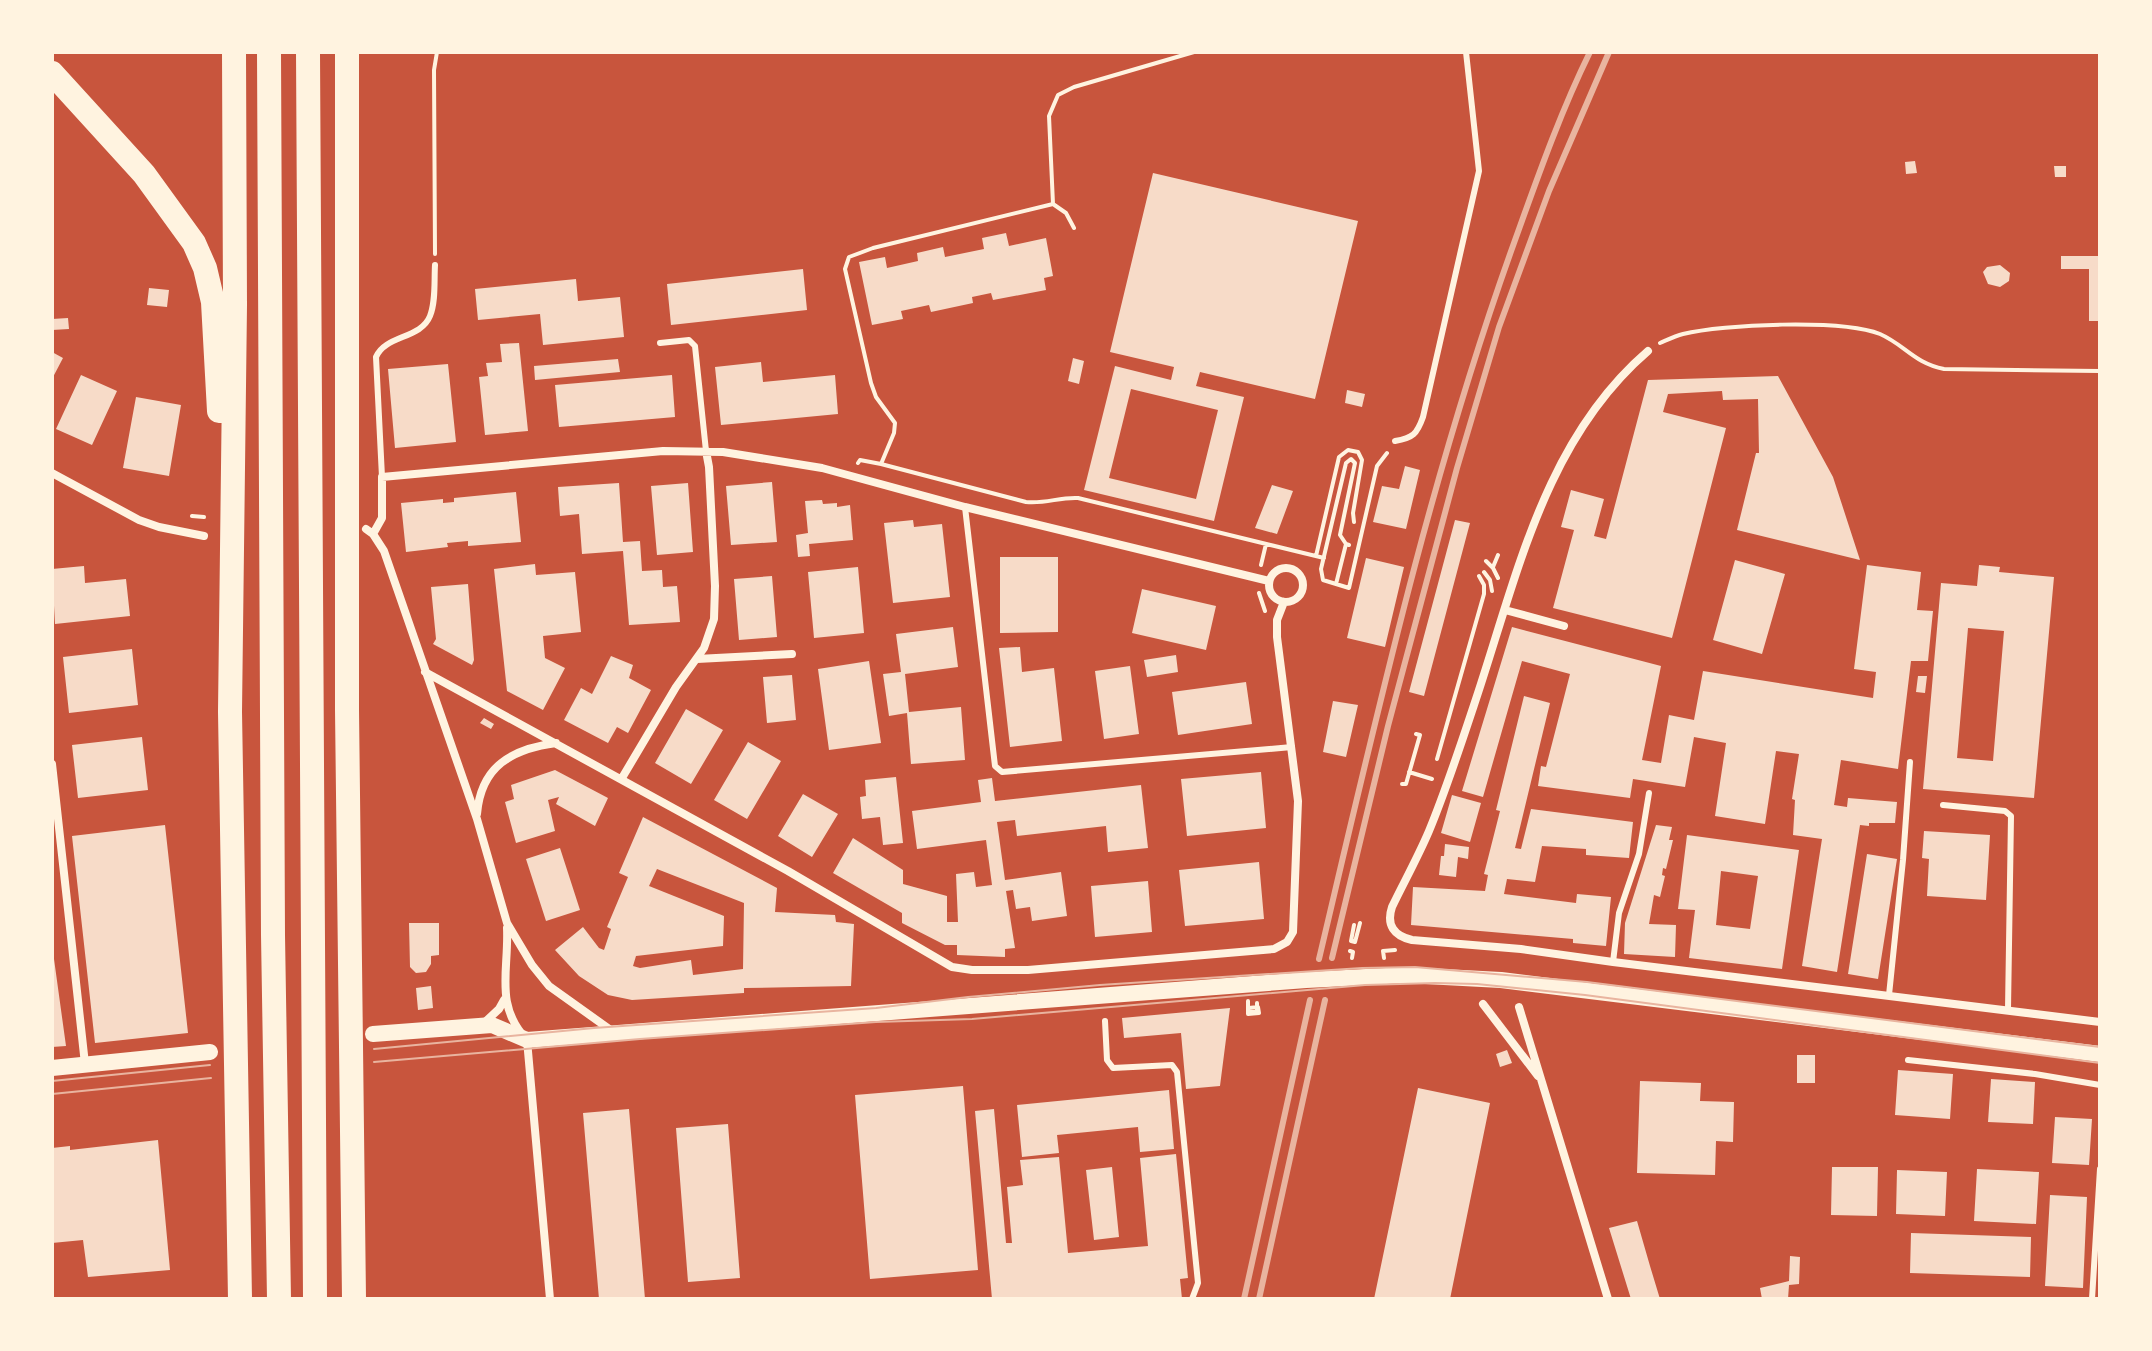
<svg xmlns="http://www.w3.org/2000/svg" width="2152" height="1351" viewBox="0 0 2152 1351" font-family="'Noto Serif',serif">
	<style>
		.building { fill: #f7dbc8; fill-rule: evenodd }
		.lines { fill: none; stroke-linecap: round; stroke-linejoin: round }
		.path { stroke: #fff3e0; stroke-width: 4 }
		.service { stroke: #fff3e0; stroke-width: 6 }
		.minor { stroke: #fff3e0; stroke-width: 8 }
		.secondary { stroke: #fff3e0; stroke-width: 16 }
		.motorway { stroke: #fff3e0; stroke-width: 24 }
		.tram { stroke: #e9b49f; stroke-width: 2 }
		.rail { stroke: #e9b49f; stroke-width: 6 }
	</style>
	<rect width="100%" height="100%" fill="#c8553d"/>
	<!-- building -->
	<path class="building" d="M1915 161 1917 173 1906 174 1905 162Z
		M2054 166H2066V177H2055Z
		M1153 173 1358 221 1315 399 1200 372 1196 386 1244 397 1214 521 1084 490 1115 366 1171 380 1174 367 1110 352ZM1131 389 1218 410 1196 499 1109 478Z
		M1006 233 1009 246 1046 238 1053 276 1044 278 1046 290 993 300 991 293 972 297 973 303 931 312 929 305 901 311 903 319 872 325 859 262 885 257 887 268 918 261 917 253 943 247 945 257 984 249 982 238Z
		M2061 256H2100V321H2089V269H2061Z
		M2000 265 2010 273 2009 281 2000 287 1988 284 1983 272 1987 267Z
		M803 269 807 310 671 325 667 284Z
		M576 279 578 301 620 297 624 337 543 345 540 314 478 320 475 289Z
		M149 288 169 290 167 307 147 305Z
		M68 318 69 329 52 330V319Z
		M519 343 528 431 485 435 479 377 488 376 486 363 502 362 500 344Z
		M52 352 63 358 52 379Z
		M1073 358 1084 361 1079 384 1068 381Z
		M618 359 620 372 535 380 534 366Z
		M761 362 763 382 835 375 838 414 721 425 715 367Z
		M448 364 456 442 395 448 388 369Z
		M81 375 117 391 92 445 56 429Z
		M672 375 675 417 559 427 555 385Z
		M1778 376 1833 477 1860 560 1737 530 1756 453H1759L1758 399 1723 400 1722 391 1668 394 1663 412 1726 428 1672 638 1553 608 1574 530 1561 527 1571 490 1604 499 1594 536 1606 539 1648 380Z
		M1347 390 1365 394 1362 407 1345 403Z
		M136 397 181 405 169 476 123 468Z
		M1405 466 1420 470 1406 529 1373 522 1382 486 1399 489Z
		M772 482 777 542 731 545 726 486Z
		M619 483 623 542 640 541 642 571 662 570 663 587 677 586 680 622 629 625 623 551 582 554 579 514 560 516 558 487Z
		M688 483 693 552 657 555 651 486Z
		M1272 485 1293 491 1277 534 1255 528Z
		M516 492 521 542 468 546V541L447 543 448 547 406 552 401 503 443 499V503L454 502V498Z
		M822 500 823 504 837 503V507L850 505 853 540 809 544 810 556 798 557 796 535 808 533 805 501Z
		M913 520 914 527 942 524 950 597 893 603 884 523Z
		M1455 520 1470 523 1424 696 1409 692Z
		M1000 557H1058V632L1000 633Z
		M1366 558 1404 567 1385 647 1347 638Z
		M1735 560 1785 574 1762 654 1713 640Z
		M535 564 536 575 575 572 581 632 543 636 545 658 565 668 543 710 507 691 494 569Z
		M1867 565 1921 572 1917 610 1933 611 1928 661H1911L1898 769 1841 760 1834 805 1847 807 1848 798 1897 802 1895 823H1869V826L1860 825 1837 972 1802 966 1822 839 1793 835 1795 800 1792 799 1799 754 1776 751 1765 824 1715 816 1726 743 1694 737 1685 787 1633 779 1630 798 1538 786 1541 766 1546 767 1570 674 1522 661 1483 797 1462 791 1512 627 1661 666 1642 760 1661 763 1669 715 1694 720 1703 671 1873 698 1876 672 1854 669Z
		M1979 565 2000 567 1999 572 2054 577 2034 798 1923 789 1941 583 1977 586ZM1968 628 2004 631 1993 761 1957 758Z
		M84 566 85 583 126 579 130 616 55 624 52 569Z
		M858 567 864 633 814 638 808 572Z
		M772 576 777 637 739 640 734 579Z
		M468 584 474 660 472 665 433 644 436 639 431 587Z
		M1142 589 1216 606 1206 650 1132 633Z
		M953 627 958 667 905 674 909 712 961 707 965 760 911 764 907 713 889 716 883 674 901 672 896 634Z
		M1020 647 1022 672 1054 668 1062 741 1010 747 999 648Z
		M132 649 138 705 69 713 63 657Z
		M1176 655 1178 672 1147 677 1144 660Z
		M611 656 633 665 629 678 651 690 628 733 617 727 608 743 564 720 581 688 592 694Z
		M869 661 881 743 829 750 818 669Z
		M1130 666 1139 734 1104 739 1095 671Z
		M792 675 796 720 767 723 763 677Z
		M1918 676H1927L1925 693 1916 692Z
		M1246 682 1252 724 1178 735 1172 692Z
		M1524 696 1550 703 1515 848 1521 849 1531 809 1633 822 1629 858 1586 855V849L1542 846 1535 882 1507 879 1504 894 1576 903 1577 894 1611 897 1606 946 1573 943V939L1411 925 1413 887 1485 891 1488 875 1484 874 1500 811 1496 810Z
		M1333 701 1358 705 1346 757 1323 752Z
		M686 709 723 730 691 784 655 763Z
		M484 718 494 724 491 729 480 723Z
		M142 737 148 790 78 798 72 745Z
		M748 742 781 761 747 819 714 800Z
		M555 770 608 798 595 826 556 804 559 797 548 800 555 831 516 843 505 802 514 799 511 785Z
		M1261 772 1266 828 1187 836 1181 779Z
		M896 777 903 843 883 845 880 817 862 819 860 797 866 796 865 780Z
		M992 778 995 801 1141 785 1148 848 1108 852 1106 826 1017 836 1015 820 997 822 1005 880 1061 872 1067 916 1032 921 1030 907 1016 909 1013 890 1006 891 1015 948 1005 949V957L957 955V945H945L902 923V913L833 873 853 838 903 870V884L947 896V922H958L956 874 974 872 976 887 992 885 986 840 917 849 912 811 981 802 978 780Z
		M803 794 838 814 812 857 778 836Z
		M1452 795 1481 803 1470 842 1441 833Z
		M643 817 777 888 775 912 835 915 836 922 854 924 851 986 744 988V993L632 1000 608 995 579 976 555 950 583 927 599 948 604 950 611 929 607 927 628 877 619 873ZM657 869 744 903 743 969 693 975 691 960 640 968 633 966 636 956 723 946 724 916 649 886Z
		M165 825 188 1033 95 1043 72 836Z
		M1656 825 1672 827 1669 840H1673L1666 869 1663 868 1662 875 1665 876 1660 897 1654 895 1649 924 1676 925 1675 957 1624 954 1625 923Z
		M1924 831 1990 835 1986 900 1927 896 1929 859 1922 858Z
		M1687 835 1799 850 1782 969 1689 958 1695 910 1678 909ZM1721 871 1758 876 1750 929 1716 925Z
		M1445 844 1469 847 1468 859 1458 857 1456 877 1439 875 1441 856H1444Z
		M560 848 580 910 546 921 526 859Z
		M1867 854 1897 859 1878 979 1848 974Z
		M1259 862 1264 919 1185 926 1179 870Z
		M1148 881 1152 932 1095 937 1091 886Z
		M409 923H439V955L431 956V964L426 972 416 973 410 967Z
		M54 959 66 1046 52 1047V960Z
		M431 986 433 1008 418 1010 416 988Z
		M1230 1008 1220 1086 1186 1089 1181 1033 1124 1038 1122 1018Z
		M1507 1050 1512 1063 1500 1067 1496 1054Z
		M1797 1055H1815V1083H1797Z
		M1898 1070 1953 1074 1950 1119 1895 1115Z
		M1991 1079 2035 1082 2033 1124 1988 1122Z
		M1640 1081 1701 1083 1700 1101 1734 1102 1733 1142 1716 1141 1715 1175 1637 1173Z
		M963 1086 978 1270 870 1279 855 1095Z
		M1418 1088 1490 1103 1450 1299H1374Z
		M1169 1090 1174 1149 1140 1152 1138 1127 1057 1135 1059 1153 1022 1157 1017 1105Z
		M629 1109 645 1299H599L583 1113Z
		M994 1109 1006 1243H1012L1007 1187 1023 1185 1020 1160 1059 1157 1068 1253 1148 1246 1140 1158 1176 1154 1188 1278 1180 1279 1182 1299H992L975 1111Z
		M2055 1117 2092 1119 2089 1165 2052 1163Z
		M728 1124 740 1278 688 1282 676 1128Z
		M158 1140 170 1270 88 1277 83 1240 52 1243V1148L70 1146V1150Z
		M1112 1167 1119 1237 1094 1240 1086 1170Z
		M1832 1167H1878L1877 1216 1831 1215Z
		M1977 1169 2039 1172 2036 1224 1974 1221Z
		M1897 1170 1947 1172 1945 1216 1896 1214Z
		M2050 1195 2087 1197 2083 1288 2045 1286Z
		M1637 1221 1650 1266 1660 1299H1631L1609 1228Z
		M1911 1233 2031 1237 2030 1277 1910 1273Z
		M1790 1256 1800 1257 1799 1284 1789 1285 1788 1299H1762L1760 1288 1789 1281Z"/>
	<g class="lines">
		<!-- path -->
		<path class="path" d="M1053 204 1066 213 1074 228
			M435 254 434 70 437 52
			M1660 343C1667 340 1675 336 1683 334 1723 324 1842 319 1880 334 1905 345 1914 363 1944 369L2100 371
			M858 463 860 460 881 464 1026 502C1046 504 1059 497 1078 498L1324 558
			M881 464 894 433 895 423 876 397 871 383 845 269 849 257 873 248 1053 204 1049 116 1058 95 1074 87 1194 52
			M192 516 204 517
			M1349 545 1346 544 1340 535 1355 463 1351 459 1346 463 1321 569 1323 580 1349 588 1377 466 1387 453
			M1316 556 1339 457 1348 450 1358 452 1362 460 1353 513 1354 522
			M1486 561 1493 568 1498 578
			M1261 565 1266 544
			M1493 567 1498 555
			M1484 572 1490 580 1492 591
			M1336 584 1346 544
			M1259 593 1265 611
			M1437 759 1484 594V585L1479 576
			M1409 772 1432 779
			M1402 784H1406L1420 735 1416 734
			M1354 925 1351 941 1355 942 1360 923
			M1350 951 1353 952 1352 958
			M1384 958 1383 951 1395 950
			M1248 1001V1014L1259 1013 1258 1007 1249 1008 1250 1012H1257V1003"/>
		<!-- service -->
		<path class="service" d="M660 343 689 340 695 346 706 451
			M1395 441C1413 438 1417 434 1423 417L1479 171 1466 52
			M382 477 376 357C385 335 421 339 430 316 436 301 434 281 435 265
			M965 507 995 766 1002 772 1292 747
			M1943 805 2005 811 2011 816 2008 1009
			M1613 962 1619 913 1639 854 1649 793
			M1889 995 1903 860 1910 762
			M1105 1021 1107 1060 1113 1068 1172 1065 1177 1072 1198 1283 1192 1299
			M1908 1060 2035 1074 2100 1085
			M2092 1299 2100 1169"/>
		<!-- minor -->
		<path class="minor" d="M1648 351C1543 441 1516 581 1474 705 1460 747 1446 790 1429 831 1418 857 1404 882 1392 907 1386 925 1394 936 1412 940L1521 949 1613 962 2100 1022
			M52 473 139 520 159 527 204 536
			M366 529 373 534 384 551 477 819 507 923 532 965 549 986 612 1031
			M373 534 382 518V477L663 451 723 452 822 468 965 507 1269 581
			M1269 585a17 17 0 1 1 34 0a17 17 0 1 1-34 0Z
			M1505 610 1564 626
			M697 659 792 654
			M425 672 788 871 952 967 972 970H1028L1274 949 1287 942 1293 932 1298 801 1277 637V620L1284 602
			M52 764 85 1064
			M622 778 676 687 704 648 714 619 715 586 709 467 706 451
			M477 814C481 766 512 749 556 743
			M507 928C509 971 494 1005 527 1040L550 1299
			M1483 1004 1538 1076
			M1519 1007 1608 1299
			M484 1023 499 1009 504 1000"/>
		<!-- secondary -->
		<path class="secondary" d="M373 1034 492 1025 527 1040 1306 980 1406 975 1501 980 2100 1054
			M52 1068 210 1052"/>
		<!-- motorway -->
		<path class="motorway" d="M234 52 235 305 230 712 240 1299
			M269 52 273 935 279 1299
			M308 52 315 1299
			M347 52V710L354 1299
			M52 73 144 174 194 243 205 268 213 302 219 411"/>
		<!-- tram -->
		<path class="tram" d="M374 1049 594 1028 876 1008 968 997 1100 985 1362 968 1415 967 1587 982 2100 1047
			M374 1062 640 1039 876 1022 972 1019 1365 985 1435 983 1477 984 1585 995 2100 1063
			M52 1081 210 1065
			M52 1094 211 1078"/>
		<!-- rail -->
		<path class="rail" d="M1332 958 1388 726 1457 468 1499 327 1549 191 1609 52
			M1319 959C1376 718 1430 476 1514 243 1537 179 1560 113 1590 52
			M1244 1299 1310 1000
			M1259 1299 1325 1000"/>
	</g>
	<!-- border -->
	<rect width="2152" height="1351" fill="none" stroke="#fff3e0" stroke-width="108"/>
</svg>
